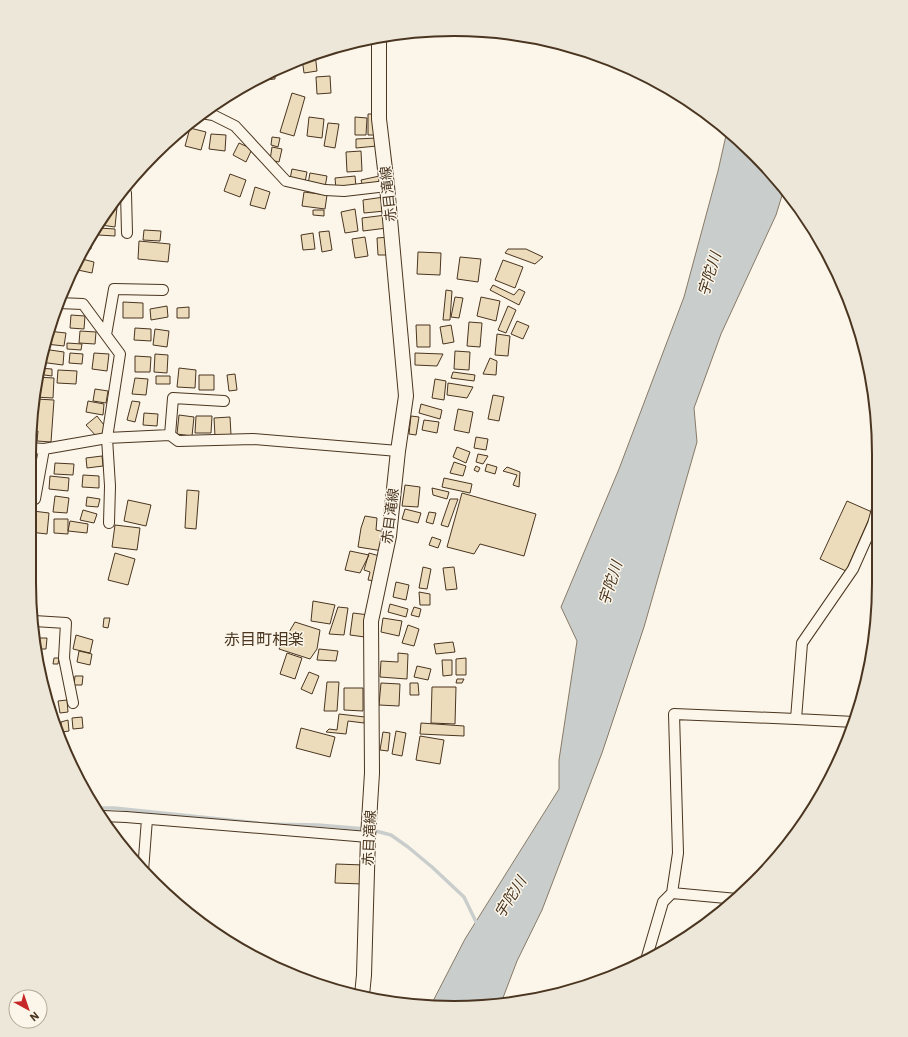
<svg xmlns="http://www.w3.org/2000/svg" width="908" height="1037" viewBox="0 0 908 1037" font-family="'IBM Plex Sans','Noto Sans JP',sans-serif">
	<style>
		.water { fill: #c9cecd; stroke: #887966 }
		.lines { fill: none; stroke-linecap: round; stroke-linejoin: round }
		.stream { stroke: #c9cecd; stroke-width: 3.5 }
		.building { fill: #ecdcbc; stroke: #4a3520 }
		.street-casing { stroke: #4a3520; stroke-width: 12 }
		.secondary-casing { stroke: #4a3520; stroke-width: 16 }
		.street { stroke: #fbf6e9; stroke-width: 10 }
		.secondary { stroke: #fbf6e9; stroke-width: 14 }
		.labels { text-anchor: middle; dominant-baseline: central; stroke-width: 3; stroke-linejoin: round; paint-order: stroke }
		.street-label { font-size: 14px; fill: #4a3520; stroke: #fbf6e9 }
		.water-label { font-size: 15px; font-style: italic; fill: #4a3520; stroke: #fbf6e9 }
		.quarter-label { font-size: 16px; fill: #4a3520; stroke: #fbf6e9 }
		.rim { fill: none; stroke: #4a3520; stroke-width: 2 }
	</style>
	<rect width="100%" height="100%" fill="#fbf6e9"/>
	<!-- water -->
	<path class="water" d="M727 131 774 174 784 189 776 215 721 334 694 408 697 442 644 627 602 753 542 910 517 961 501 1003 482 1007 431 1005 465 939 559 789V760L577 641 561 607 619 469 684 297 718 171Z"/>
	<g class="lines">
		<!-- stream -->
		<path class="stream" d="M98 808H114L258 823
			M264 824 318 825 366 829
			M372 830 391 835 408 847 432 867 464 897 478 926"/>
	</g>
	<!-- building -->
	<path class="building" d="M315 53 317 71 304 73 302 58Z
		M275 71V79L253 81Z
		M330 76 331 93 317 94 316 77Z
		M292 93 305 97 294 136 280 132Z
		M368 114H376V135H368Z
		M309 117 324 119 322 138 307 136Z
		M355 117 367 118 366 135H355Z
		M328 123 339 124 335 148 324 146Z
		M190 128 206 132 201 150 185 146Z
		M211 134 226 135 225 151 209 149Z
		M272 137 280 138 278 147 271 145Z
		M377 138V146L356 148V139Z
		M239 143 252 149 246 162 233 155Z
		M272 147 282 149 279 162 270 160Z
		M361 151 362 171 347 172 346 152Z
		M292 169 307 172 305 182 290 179Z
		M310 173 327 176 325 187 308 184Z
		M230 174 246 180 240 197 224 191Z
		M384 175 385 181 363 187 361 180Z
		M355 176 356 187 336 189 335 178Z
		M255 187 270 192 265 209 250 205Z
		M304 192 327 195 325 209 302 206Z
		M384 197 385 211 364 213 363 200Z
		M111 207H117L115 227 101 225 102 220Z
		M355 209 358 231 345 233 341 212Z
		M313 210H324V216L313 215Z
		M386 215 387 228 363 231 362 218Z
		M99 228 115 229V236L98 235Z
		M144 230 161 231 160 241 143 240Z
		M329 231 332 250 322 252 319 232Z
		M313 233 315 249 303 250 301 235Z
		M89 237H91V249H83Z
		M365 237 368 256 355 258 352 239Z
		M389 237 390 255H378L377 238Z
		M139 241 170 244 168 262 138 259Z
		M508 249H526L543 257 535 264 505 253Z
		M418 252 441 253 440 275 417 274Z
		M460 257 481 259 478 282 457 279Z
		M78 258 94 262 92 273 73 269Z
		M503 260 523 267 515 288 495 280Z
		M493 285 514 295 519 289 525 292 519 305 490 290Z
		M446 290 452 291 450 320H443Z
		M455 297 463 298 459 318 451 317Z
		M481 297 500 301 496 321 477 316Z
		M123 302 143 303V318H123Z
		M167 306 168 317 151 320 150 309Z
		M508 306 516 310 506 333 498 330Z
		M189 307V318H177V308Z
		M71 315 85 316 84 329 70 328Z
		M517 321 529 326 523 339 511 334Z
		M469 322 482 323 480 347 467 346Z
		M416 325H430V347H417Z
		M451 325 454 342 443 344 440 327Z
		M135 328 151 329V341L134 340Z
		M155 329 169 331 167 347 153 345Z
		M48 331 66 333 64 346 46 344Z
		M80 331 96 332 95 344 79 343Z
		M497 334 510 336 508 356 495 355Z
		M67 343 82 344 81 350 67 349Z
		M43 349 64 352 63 365 40 362Z
		M455 351 470 352 469 370 454 369Z
		M70 353 83 354 82 364 69 363Z
		M94 353 109 354 107 371 92 369Z
		M415 353 443 354 437 366 415 365Z
		M155 354 168 355 167 373 154 372Z
		M135 356 151 357 150 372H135Z
		M490 358 497 361 496 375 483 374Z
		M38 368 52 369V376L37 374Z
		M179 368 196 370 195 388 177 387Z
		M58 370 77 371 76 384 57 383Z
		M453 372 475 375 474 381 451 378Z
		M235 374 237 390 229 391 227 375Z
		M199 375H214V390H199Z
		M156 376H170V384H156Z
		M36 377 54 378 53 398 35 397Z
		M135 378 148 379 146 395 132 394Z
		M435 379 446 381 444 400 432 398Z
		M448 383 473 387 467 398 447 395Z
		M95 389 108 391 106 403 93 401Z
		M493 395 504 397 499 421 488 419Z
		M36 399 54 400 51 442 37 441 38 431H30L31 419H35Z
		M88 401 104 404 103 415 86 412Z
		M132 401 140 402 135 422 127 420Z
		M421 404 442 410 440 419 419 413Z
		M458 409 473 412 469 433 454 430Z
		M144 413 158 414 157 426 143 425Z
		M179 415 194 417 192 436 177 434Z
		M97 416 107 429 97 437 86 425Z
		M196 416H212L211 433H195Z
		M411 416 419 417 416 435 409 434Z
		M230 417 231 435 215 436 214 418Z
		M424 420 439 422 437 433 422 430Z
		M476 437 488 439 486 450 474 448Z
		M457 447 470 452 466 463 453 457Z
		M478 454 488 456 483 464 476 462Z
		M102 456 103 466 87 468 86 458Z
		M454 462 466 466 463 476 450 473Z
		M55 463 74 464 73 475 54 474Z
		M487 464 497 467 495 474 485 471Z
		M35 465V477H30V466Z
		M476 466 480 468 478 472 474 470Z
		M507 467 520 472 519 487 513 485 517 475 503 471Z
		M83 475 99 476V488L82 487Z
		M50 476 69 478 68 491 49 489Z
		M444 478 472 484 470 493 442 487Z
		M405 485 420 487 418 507 402 506Z
		M432 488 449 492 447 499 433 495Z
		M187 490 199 491 196 529 185 528Z
		M462 493 536 514 524 556 480 544 474 554 447 547Z
		M55 496 69 498 67 513 53 512Z
		M87 497 100 499 98 507 86 506Z
		M450 499H458L448 527 441 525Z
		M128 500 151 505 146 526 124 521Z
		M847 501 872 512 846 571 820 559Z
		M405 509 421 513 418 523 402 519Z
		M83 510 97 514 94 523 80 520Z
		M33 511 49 513 47 534 30 532Z
		M429 512 436 513 433 524 426 522Z
		M365 516 377 518 376 530 385 532 383 551 358 547 361 528Z
		M54 519H68V534L54 533Z
		M70 521 88 524 87 533 68 531Z
		M115 525 140 528 137 550 112 547Z
		M432 537 441 540 438 548 429 545Z
		M350 551 369 555 360 573 345 570Z
		M115 553 135 559 128 585 108 580Z
		M369 553 383 557 375 581 368 580 370 572 364 570Z
		M423 567 431 569 427 589 419 588Z
		M454 567 457 589 446 590 443 568Z
		M396 582 409 585 406 600 393 597Z
		M419 592 430 594V605H420Z
		M313 601 335 605 330 624 311 621Z
		M390 604 408 609 406 617 388 612Z
		M338 607 348 608 344 635 329 634Z
		M414 607 421 609 419 617 411 615Z
		M353 613 369 615 365 637 350 635Z
		M104 618H110L108 628 103 627Z
		M383 618 402 621 399 636 381 632Z
		M295 622 320 630 317 649 310 659 279 649Z
		M408 625 419 629 414 646 402 643Z
		M76 635 93 640 90 653 73 649Z
		M36 638H47L46 649H38Z
		M453 642 455 652 436 654 434 644Z
		M319 649 338 651 336 661 317 660Z
		M79 651 92 654 90 665 77 662Z
		M287 653 302 658 295 679 280 674Z
		M398 653 408 654 407 679 380 677 381 661 398 662Z
		M54 658H59L58 664H53Z
		M466 658V675H456V659Z
		M442 660H452V675L443 676Z
		M417 666 431 669 428 680 414 677Z
		M309 672 319 676 312 694 301 689Z
		M75 676H83L82 685H74Z
		M457 679H464L462 683H456Z
		M327 682H339L337 711H324Z
		M381 683 400 684 399 706 379 705Z
		M410 683H418L419 695H410Z
		M432 687H456L455 724 431 723Z
		M344 688H363V711L344 710Z
		M67 700 68 712 60 713 58 701Z
		M339 714 365 717 364 723 348 721 346 734 326 732 329 729 337 730Z
		M82 717 83 728 73 729 72 718Z
		M68 720 69 731 62 732 61 722Z
		M54 721H58L59 734Z
		M421 723 464 726V736L420 734Z
		M301 728 335 737 330 757 296 748Z
		M396 731 406 733 402 756 392 754Z
		M383 732 390 733 388 751 380 750Z
		M420 736 444 740 440 764 416 760Z
		M336 864 364 865 363 884 335 883Z"/>
	<g class="lines">
		<!-- street casing -->
		<g class="street-casing">
			<path id="street" d="M201 113 213 115 235 126 286 181 325 190 344 191 387 186
				M121 193H126L127 233
				M58 303 83 304 120 354 107 438 110 486 109 523
				M106 335 114 289 163 290
				M170 435 173 398 224 401
				M30 448 44 449 107 438 170 435 178 441 253 439 398 451
				M35 499 44 449
				M34 621 66 623 64 658 73 703
				M796 719 802 643 853 569 873 524 879 502
				M103 816 126 817 368 837
				M143 871 147 819
				M672 893 737 899
				M646 960 663 902 672 893 678 853 674 714 796 719 854 722"/>
		</g>
		<!-- secondary casing -->
		<g class="secondary-casing">
			<path id="secondary" d="M362 995 364 975 368 837 372 773 371 621 389 536 398 451 406 396 387 186 379 119V37"/>
		</g>
		<!-- street -->
		<use href="#street" class="street"/>
		<!-- secondary -->
		<use href="#secondary" class="secondary"/>
	</g>
	<g class="labels">
		<!-- street labels -->
		<g class="street-label">
			<text transform="translate(388 194) rotate(-96)">赤目滝線</text>
			<text transform="translate(390 516) rotate(-83)">赤目滝線</text>
			<text transform="translate(369 838) rotate(-87)">赤目滝線</text>
		</g>
		<!-- water labels -->
		<g class="water-label">
			<text transform="translate(709 274) rotate(-73)">宇陀川</text>
			<text transform="translate(610 583) rotate(-72)">宇陀川</text>
			<text transform="translate(510 897) rotate(-58)">宇陀川</text>
		</g>
		<!-- quarter labels -->
		<g class="quarter-label">
			<text x="264" y="639">赤目町相楽</text>
		</g>
	</g>
	<!-- crop -->
	<path d="M0 0H908V1037H0ZM454 36H454A418 418 0 0 1 872 454V583A418 418 0 0 1 454 1001H454A418 418 0 0 1 36 583V454A418 418 0 0 1 454 36Z" fill="#ede7d9" fill-rule="evenodd"/>
	<path class="rim" d="M454 36H454A418 418 0 0 1 872 454V583A418 418 0 0 1 454 1001H454A418 418 0 0 1 36 583V454A418 418 0 0 1 454 36Z"/>
	<!-- north arrow -->
	<g transform="translate(28 1009) rotate(140)"><circle r="19" fill="#fbf6e9" stroke="#b4a999"/>
	<path d="M0-3L7 15L0 10L-7 15Z" fill="#c62828"/>
	<text y="-6" font-size="11" font-weight="bold" text-anchor="middle" fill="#4a3520">N</text>
	</g>
</svg>
